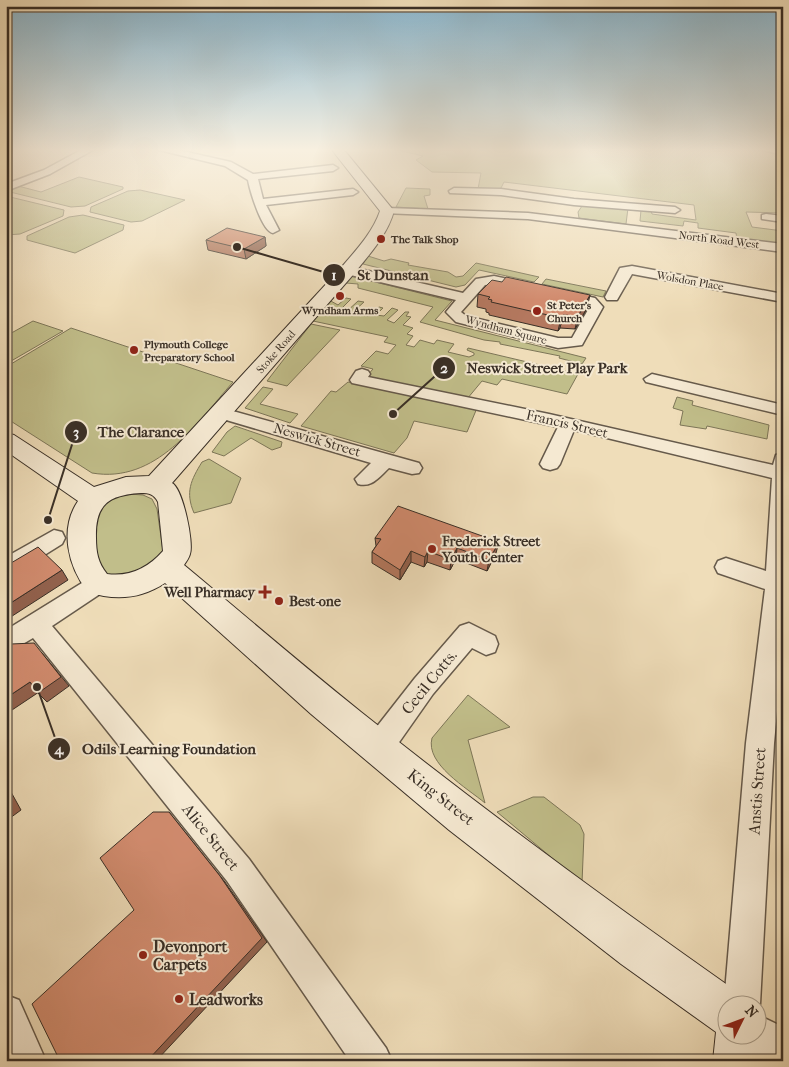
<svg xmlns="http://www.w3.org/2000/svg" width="789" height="1067" viewBox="0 0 789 1067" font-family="'IM FELL French Canon',serif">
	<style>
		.green { fill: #c1be8a; stroke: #7d7658 }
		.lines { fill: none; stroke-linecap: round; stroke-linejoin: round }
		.street-casing { stroke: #665a4b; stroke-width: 3 }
		.secondary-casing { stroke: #392f26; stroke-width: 2 }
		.street { fill: #f5e9d2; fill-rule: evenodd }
		.secondary { fill: #f5e9d2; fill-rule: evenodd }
		.wall { fill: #b4785f; stroke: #392f26 }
		.shaded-wall { fill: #92614d; stroke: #392f26 }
		.building { fill: #d18b6e; stroke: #392f26 }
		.poi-dot { fill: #8f2418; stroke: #f5e9d2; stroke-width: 2 }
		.labels { text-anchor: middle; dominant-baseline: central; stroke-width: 4; stroke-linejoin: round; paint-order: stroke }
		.far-poi-label { font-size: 11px; font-weight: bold; fill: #392f26; stroke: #f5e9d2; text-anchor: start }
		.far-street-label { font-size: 11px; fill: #392f26; stroke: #f5e9d2 }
		.street-label { font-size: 14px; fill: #392f26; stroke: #f5e9d2 }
		.poi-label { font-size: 14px; font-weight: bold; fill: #392f26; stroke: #f5e9d2; text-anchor: start }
		.near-street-label { font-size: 16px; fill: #392f26; stroke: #f5e9d2 }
		.near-poi-label { font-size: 16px; font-weight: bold; fill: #392f26; stroke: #f5e9d2; text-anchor: start }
		.leader { fill: none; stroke: #392f26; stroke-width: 2 }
		.callout-dot { fill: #392f26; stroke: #f5e9d2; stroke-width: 2 }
		.mark-label { font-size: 15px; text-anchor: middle; font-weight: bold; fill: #fff }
		.callout-label { font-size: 15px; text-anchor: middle; font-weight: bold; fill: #392f26; stroke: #f5e9d2; stroke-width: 4; stroke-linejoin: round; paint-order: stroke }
	</style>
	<rect width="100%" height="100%" fill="#efddb9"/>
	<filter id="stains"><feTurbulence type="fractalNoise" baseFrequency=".004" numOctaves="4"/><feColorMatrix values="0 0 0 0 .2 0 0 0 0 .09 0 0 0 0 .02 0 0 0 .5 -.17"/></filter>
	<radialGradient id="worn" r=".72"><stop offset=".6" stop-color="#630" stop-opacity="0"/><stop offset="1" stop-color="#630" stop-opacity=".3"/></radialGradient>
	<!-- green -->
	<path class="green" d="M398 150H757L783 152V213L746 212 752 227 783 231V245L737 239 736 233 698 228V223L684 221 683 226 640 221 641 210 651 211 652 214 696 220 694 205 504 182 500 190 478 189 481 173 432 172 416 160 423 156Z
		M79 177 123 187V189L85 206 71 207 6 191 18 186 41 192Z
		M406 188 430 189V195L424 196 428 209 396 207Z
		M140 190 185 200 142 221 131 222 90 212 91 207 128 191Z
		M6 196 64 210 63 216 20 234 6 235Z
		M582 206 628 208 626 224 579 218 578 212Z
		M83 215 124 225 123 230 75 253 27 240V236L69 217Z
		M368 256 384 261 391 259 409 263 408 265 448 272 456 277 463 276 476 263 539 277 534 282 479 270 465 285 456 287 363 264Z
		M351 276 452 301 435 320 586 358 582 364 559 358 560 356 500 344V342L484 340 420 322 433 307 358 288V284L346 283Z
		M546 279 606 291 603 297 542 284Z
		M346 298 351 299 339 311 345 313 358 301 364 302 353 312 368 316 379 307 383 308 376 315 384 316 392 308 398 310 387 320 394 323 405 312H409L406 316 411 317 403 325 413 328 407 334 413 336 406 345 414 347 420 340 434 344 437 340 454 344 448 352 469 357 474 355V353L467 350 468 348 578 374 567 394 502 379 497 385 482 381 467 399 365 378 373 369 361 366 376 351 388 354 396 345 384 342 388 337 313 321 329 300 338 305Z
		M33 321 63 331 6 364V336Z
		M311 324 340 330 287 386 267 381Z
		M71 328 233 382C196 424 156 484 92 473L6 418V367Z
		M348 382 477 408 467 432 414 421 407 438 394 453 301 426 331 391 336 392Z
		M263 387 273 389 260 404 298 414 290 423 245 408Z
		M677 397 693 401 692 405 769 425 767 439 707 426 706 429 680 425 683 411 673 408Z
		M235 426 282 442 281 447 272 450 251 438 224 456 212 452 227 432Z
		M209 459 241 478 231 503 194 513C185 492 191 480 202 462Z
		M129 494 143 495 152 499 157 509 163 551 139 576H103L97 568 94 513C104 502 114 497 129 494Z
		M468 695 510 727 468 740 485 803C467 788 425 764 432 738Z
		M533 797H544L580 825 584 834 582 883 497 812Z"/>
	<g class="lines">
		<!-- street casing -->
		<g class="street-casing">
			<path id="street" d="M81 150H93L50 174 6 191V184L44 170Z
				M159 150H178L231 162 253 174 333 165 338 168 333 171 258 179 263 199 353 189 358 192 353 195 266 205 279 230 273 233C262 231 250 191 248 180L225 166Z
				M763 150H783V155Z
				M454 188 501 189 574 199 675 207 680 210 675 213 574 205 501 195 450 193 449 191Z
				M387 208 528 213 783 244V252L528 219 383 213 382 211Z
				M766 214 783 216V222L762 219V215Z
				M347 266 463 293 476 279 494 276 595 298 603 307 582 345 558 348 456 322 446 312 456 300 342 273 341 270ZM494 284 585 304 589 308 572 338H558L466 316 461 312 485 285Z
				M632 266 783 294V302L632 274 617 300H607L605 297 620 268Z
				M362 369 368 371 370 374 368 377 549 414 773 465 776 455 783 453V647L774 743 760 1004 756 1013V1004H726V1010L724 1004 746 743 765 589 718 573 715 567 718 561 726 558 766 571 772 478 574 430 560 464 557 468 550 470 543 468 540 464 558 427 352 383 350 380 356 371Z
				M652 374 783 405V415L646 382 644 379Z
				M222 408 419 463 422 468 419 473 412 474 389 468C379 477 372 488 358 484L355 479 371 463 216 417 213 413 216 409Z
				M54 530 62 532 65 538 62 544 14 574 6 577V557Z
				M98 575 106 578 109 584 106 590 52 626 249 859 386 1048 392 1061H350L227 881 33 638 6 654V630L90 578Z
				M469 623 495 636 498 644 495 652 486 655 472 648 433 694 388 758 378 762 368 758 364 748 368 738 415 678 460 626Z
				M6 995 19 1000 46 1061H8Z
				M756 1014 783 1027V1061C764 1061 746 1052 738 1034H756Z"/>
		</g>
		<!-- secondary casing -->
		<g class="secondary-casing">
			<path id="secondary" d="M332 150H344L394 211C387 236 368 256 352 276L172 483C183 489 194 543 190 554 189 558 186 562 184 565 243 614 301 664 361 712 485 811 613 905 743 996L746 1004H726V1034H756V1018L763 1034V1061H713L716 1032 621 964 449 830 311 714 165 583C141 599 115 601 88 592 68 567 59 529 78 501L6 451V433L14 435 94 487 126 477 149 476 340 269C355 251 372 234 380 211ZM141 493C149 493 154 494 158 502L163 551C148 568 130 577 107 574 98 563 96 552 96 538 95 504 109 495 141 493Z"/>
		</g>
		<!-- street -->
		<use href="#street" class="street"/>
		<!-- secondary -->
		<use href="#secondary" class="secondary"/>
	</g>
	<!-- wall -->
	<path class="wall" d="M265 237 266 246 246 259 208 250 206 240Z
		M478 294 587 308 575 329 560 328 558 331 489 315V313L486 312V309L477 307Z
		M375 538 496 553 487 571 456 559 450 570 427 562 424 567 411 562 400 580 372 563V552L376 546Z"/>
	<!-- shaded-wall -->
	<path class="shaded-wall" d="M265 237 266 246 246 259 244 249Z
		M590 295 587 308 575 329 578 316Z
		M563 315 560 328 558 331 561 318Z
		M499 542 496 553 487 571 489 560Z
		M457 548 456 559 450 570 451 560Z
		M411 551V562L400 580V570Z
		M428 551 427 562 424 567 425 557Z
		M62 570 68 580 6 620V606Z
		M42 653 69 686 47 702 38 693Z
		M30 682 39 692 6 714V698Z
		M6 783 21 810 6 821Z
		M169 812 225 882 267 942 156 1061H147Z"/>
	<!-- building -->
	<path class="building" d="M227 228 265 237 244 249 206 240Z
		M506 277 590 295 578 316 563 315 561 318 491 302 492 300 488 299 490 297 478 294 492 280 502 282Z
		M398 506 499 542 489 560 457 548 451 560 428 551 425 557 411 551 400 570 372 552 381 539 375 538Z
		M38 547 62 570 6 606V566Z
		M34 643 61 677 38 693 30 682 6 698V647L11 644Z
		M6 796 10 803 6 805Z
		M153 812H169L220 876 262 938 147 1061H60L32 1004 134 910 100 858Z"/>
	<!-- sky -->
	<linearGradient id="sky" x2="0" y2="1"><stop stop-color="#89b7d0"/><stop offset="0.5" stop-color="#f8f0e0"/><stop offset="1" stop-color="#f8f0e0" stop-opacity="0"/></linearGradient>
	<rect width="789" height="300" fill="url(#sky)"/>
	<!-- markers -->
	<g class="poi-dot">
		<circle cx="381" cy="239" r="5"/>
		<circle cx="340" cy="296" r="5"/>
		<circle cx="537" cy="311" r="5"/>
		<circle cx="134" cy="350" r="5"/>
		<circle cx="432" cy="549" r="5"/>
		<path d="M262.5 584.5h5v5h5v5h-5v5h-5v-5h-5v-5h5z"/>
		<circle cx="279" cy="601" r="5"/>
		<circle cx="143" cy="955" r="5"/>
		<circle cx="179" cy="999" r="5"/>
	</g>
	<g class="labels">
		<!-- far-poi labels -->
		<g class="far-poi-label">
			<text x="391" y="239">The Talk Shop</text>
			<text x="547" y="305">St Peter's<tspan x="547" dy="13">Church</tspan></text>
			<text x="340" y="310" text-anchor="middle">Wyndham Arms</text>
			<text x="144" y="344">Plymouth College<tspan x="144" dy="13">Preparatory School</tspan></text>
		</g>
		<!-- far-street labels -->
		<g class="far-street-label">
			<text transform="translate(719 240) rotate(7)">North Road West</text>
			<text transform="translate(690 281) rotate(10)">Wolsdon Place</text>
			<text transform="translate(506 330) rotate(15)">Wyndham Square</text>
			<text transform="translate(276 352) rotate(-49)">Stoke Road</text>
		</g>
		<!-- street labels -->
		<g class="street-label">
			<text transform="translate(567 424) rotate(13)">Francis Street</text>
			<text transform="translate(317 440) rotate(16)">Neswick Street</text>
		</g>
		<!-- poi labels -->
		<g class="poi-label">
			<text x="442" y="541">Frederick Street<tspan x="442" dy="16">Youth Center</tspan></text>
			<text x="255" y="592" text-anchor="end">Well Pharmacy</text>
			<text x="289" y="601">Best-one</text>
		</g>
		<!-- near-street labels -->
		<g class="near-street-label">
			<text transform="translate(429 682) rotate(-51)">Cecil Cotts.</text>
			<text transform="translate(757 791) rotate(-86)">Anstis Street</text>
			<text transform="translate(441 797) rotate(38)">King Street</text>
			<text transform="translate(211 837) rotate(51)">Alice Street</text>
		</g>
		<!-- near-poi labels -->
		<g class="near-poi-label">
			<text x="153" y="946">Devonport<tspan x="153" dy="18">Carpets</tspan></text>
			<text x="189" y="999">Leadworks</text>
		</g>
	</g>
	<!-- callouts -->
	<path class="leader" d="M237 247L334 275M393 414L444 368M48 520L76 432M37 687L59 749"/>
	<g class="callout-dot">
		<circle cx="237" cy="247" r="5"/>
		<circle cx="393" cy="414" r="5"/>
		<circle cx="48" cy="520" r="5"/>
		<circle cx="37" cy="687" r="5"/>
		<circle cx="334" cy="275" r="12"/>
		<circle cx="444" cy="368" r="12"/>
		<circle cx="76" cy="432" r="12"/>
		<circle cx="59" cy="749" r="12"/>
	</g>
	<g class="mark-label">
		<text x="334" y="280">1</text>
		<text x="444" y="373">2</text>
		<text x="76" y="437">3</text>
		<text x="59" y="754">4</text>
	</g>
	<g class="callout-label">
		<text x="393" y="280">St Dunstan</text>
		<text x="547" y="373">Neswick Street Play Park</text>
		<text x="141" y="437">The Clarance</text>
		<text x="169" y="754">Odils Learning Foundation</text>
	</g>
	<!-- margin -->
	<rect width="789" height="1067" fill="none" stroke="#efddb9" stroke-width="25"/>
	<rect x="8" y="8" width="774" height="1052" fill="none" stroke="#392f26" stroke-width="2.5"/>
	<rect x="12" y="12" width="764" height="1042" fill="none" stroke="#392f26"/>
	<!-- north arrow -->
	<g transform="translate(742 1020) rotate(48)"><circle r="24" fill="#f5e9d2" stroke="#aa9f8d"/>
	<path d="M0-4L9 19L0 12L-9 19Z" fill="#8f2418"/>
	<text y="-8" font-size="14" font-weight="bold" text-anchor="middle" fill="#392f26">N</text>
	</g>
	<rect width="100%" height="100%" filter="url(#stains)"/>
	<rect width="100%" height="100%" fill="url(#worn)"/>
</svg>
